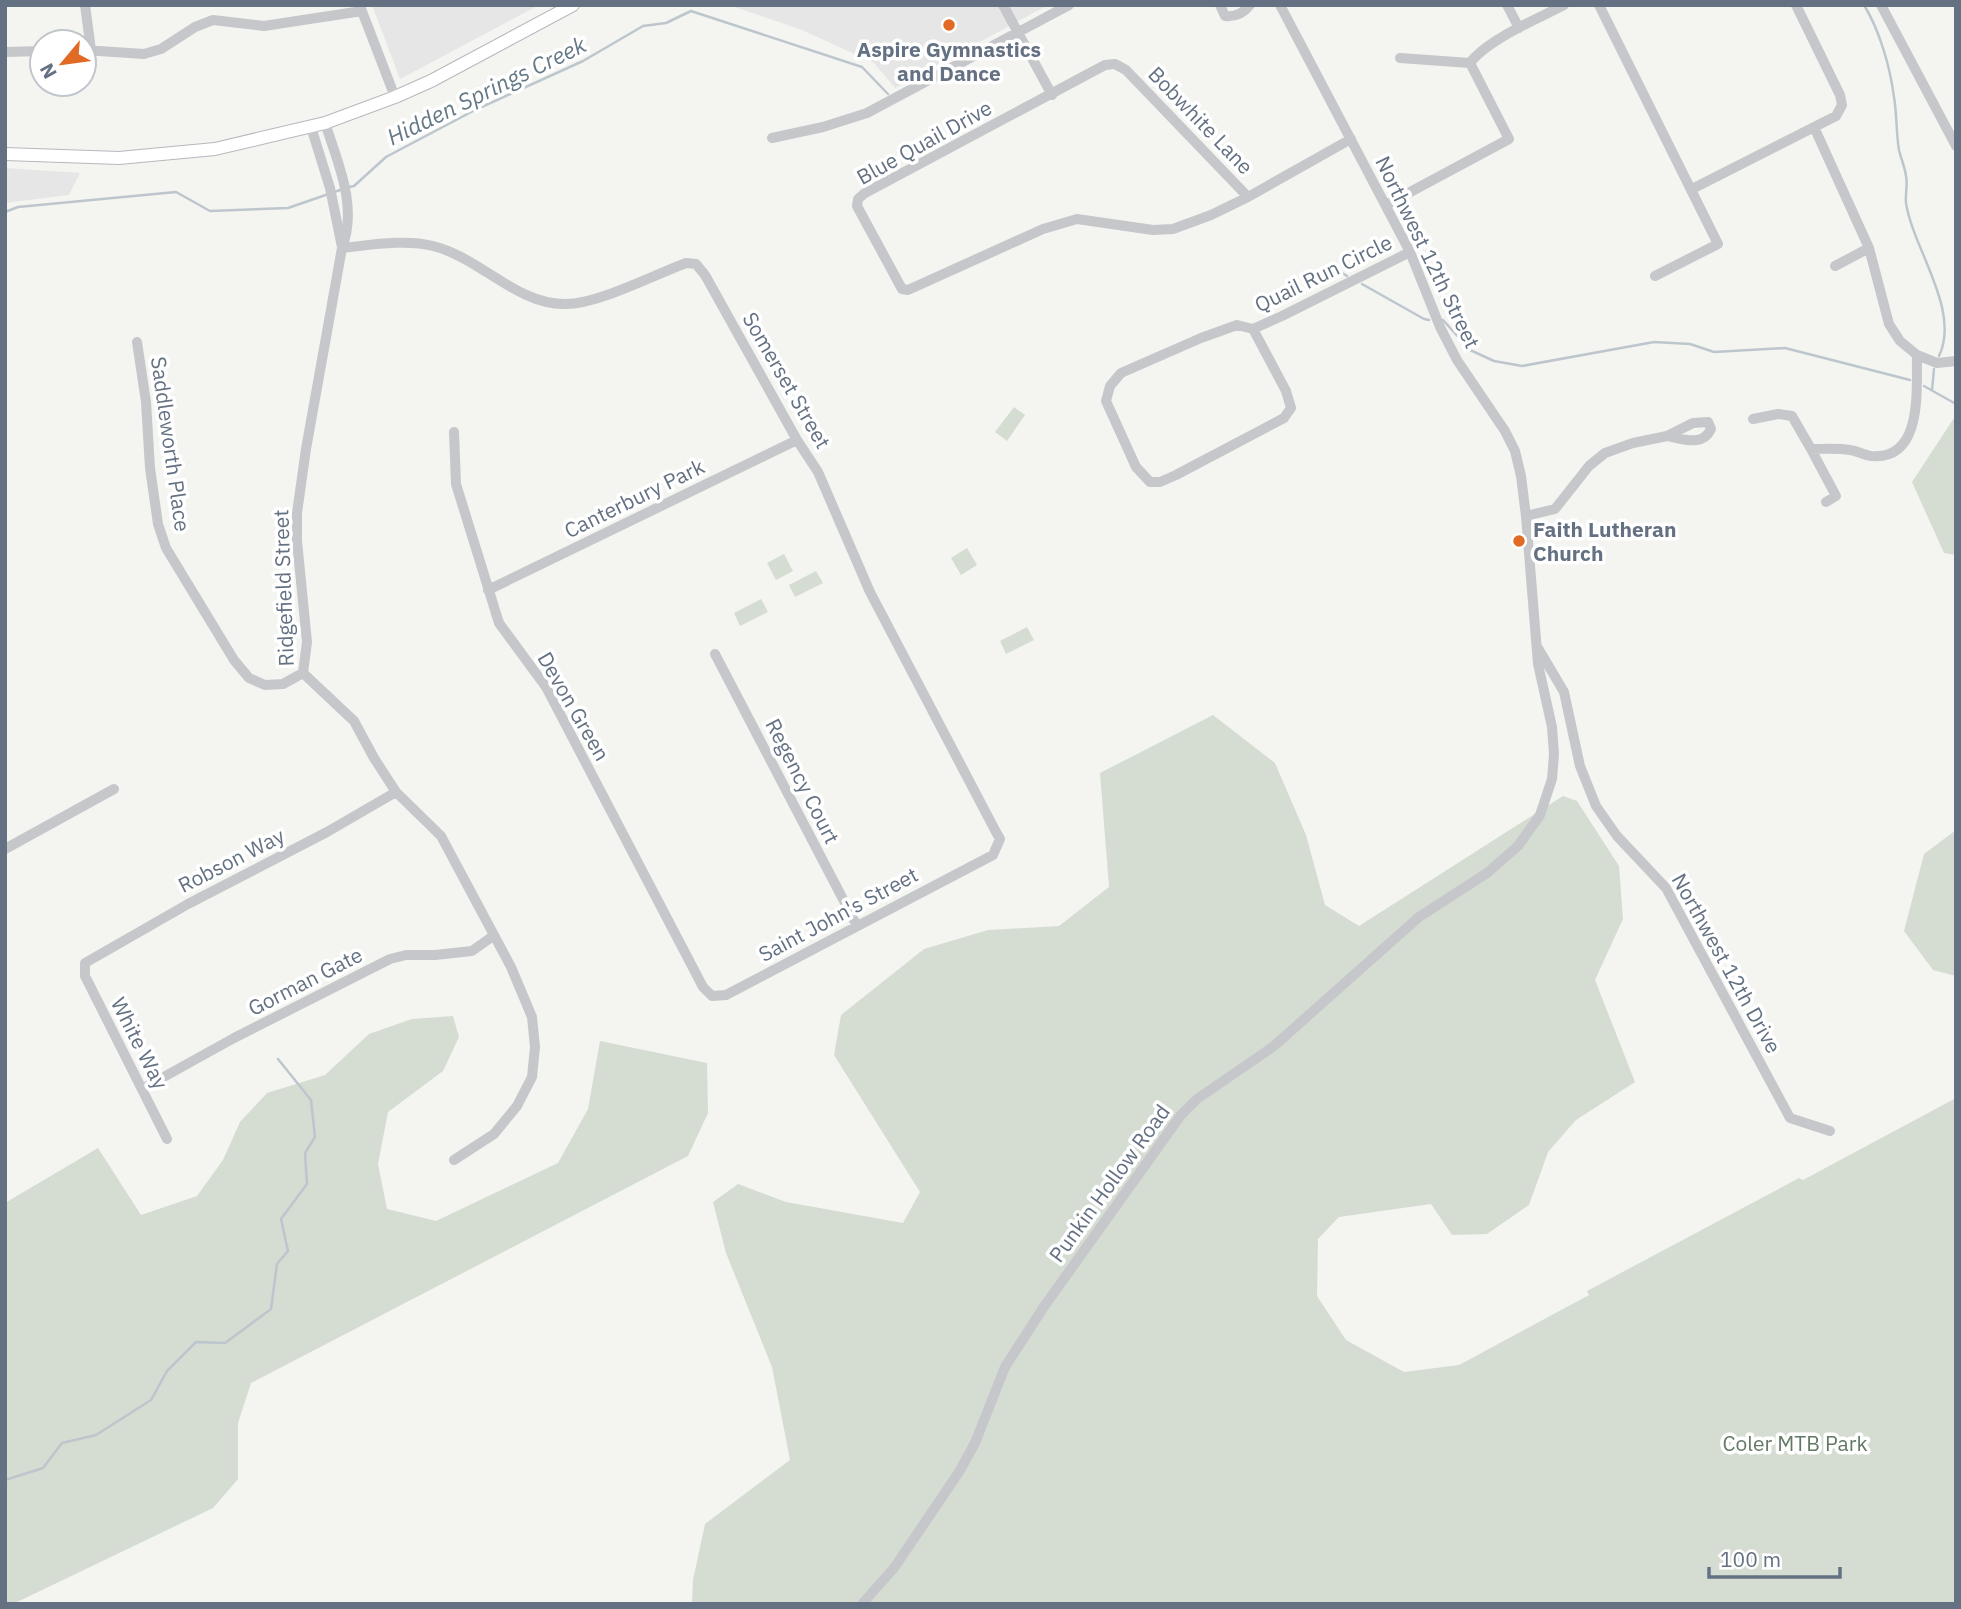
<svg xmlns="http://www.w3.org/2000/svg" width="1961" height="1609" viewBox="0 0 1961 1609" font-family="'IBM Plex Sans',sans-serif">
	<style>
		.built { fill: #e5e6e5 }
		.green { fill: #d5dcd2 }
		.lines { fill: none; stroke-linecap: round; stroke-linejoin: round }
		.stream { stroke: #bdc6cd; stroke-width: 2.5 }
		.major-casing { stroke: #b5b8bd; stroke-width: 14 }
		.minor { stroke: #c5c7cb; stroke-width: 10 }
		.major { stroke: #fff; stroke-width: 12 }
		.poi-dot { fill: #e16a25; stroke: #fff; stroke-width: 2.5 }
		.labels { text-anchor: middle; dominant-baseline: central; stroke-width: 7; stroke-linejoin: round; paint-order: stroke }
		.poi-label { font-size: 21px; font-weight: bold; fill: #647182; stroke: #fff }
		.street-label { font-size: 21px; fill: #647182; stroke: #fff }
		.park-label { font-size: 21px; fill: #647963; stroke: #fff }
		.water-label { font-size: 23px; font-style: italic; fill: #647986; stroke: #fff }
	</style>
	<rect width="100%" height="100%" fill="#f4f5f1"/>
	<!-- built -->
	<path class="built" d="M372 5H539L400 79Z
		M729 5H1048L895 88 874 63 802 30Z
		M5 168 80 173 69 195 5 203Z"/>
	<!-- green -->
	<path class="green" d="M1014 407 1025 415 1007 441 995 432Z
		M1956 415V555L1944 553 1912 482Z
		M967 548 977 565 961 575 951 558Z
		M784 554 793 571 776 580 767 563Z
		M816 571 823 583 795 597 789 585Z
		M761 599 768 612 740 626 734 613Z
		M1027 627 1034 640 1006 654 1000 641Z
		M1213 715 1275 763 1306 835 1325 905 1359 926 1563 796 1577 801 1619 866 1623 919 1595 980 1635 1082 1576 1120 1548 1152 1529 1205 1487 1234 1452 1235 1431 1204 1339 1217 1318 1239 1317 1296 1346 1340 1404 1372 1459 1365 1589 1295 1587 1291 1799 1178 1803 1180 1956 1098V1604H692L693 1580 705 1524 790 1460 772 1367 726 1253 713 1202 738 1184 786 1202 903 1223 920 1192 834 1055 841 1015 924 949 988 930 1059 926 1109 887 1100 773Z
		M1956 830V976L1933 970 1904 931 1924 854Z
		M453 1016 459 1037 443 1071 388 1112 378 1164 387 1209 436 1221 558 1163 588 1109 600 1041 707 1063 708 1113 688 1156 251 1383 238 1423V1479L213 1508 13 1604H5V1203L98 1148 141 1215 197 1196 223 1160 240 1122 267 1093 325 1075 369 1034 412 1019Z"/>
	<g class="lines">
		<!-- stream -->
		<path class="stream" d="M1864 5C1880 31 1890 67 1894 97 1897 114 1896 133 1899 150 1901 159 1905 167 1906 176 1908 185 1905 194 1906 203 1913 249 1961 310 1939 356
			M349 187 354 186 386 157 475 110 583 61 643 26 666 23 691 11 862 67 888 94
			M5 212 18 207 176 192 210 211 288 208 343 189
			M1334 268 1347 276
			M1362 284 1424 319 1429 320
			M1443 320 1470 350 1494 361 1522 366 1654 342 1690 344 1714 352 1785 348 1910 380
			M1924 386 1956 404
			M1932 390 1934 369
			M5 1480 43 1468 62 1443 96 1435 151 1400 167 1371 196 1342 225 1343 271 1309 277 1264 288 1251 281 1219 307 1184 305 1153 315 1137 311 1100 278 1059"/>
		<!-- major casing -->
		<g class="major-casing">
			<path id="major" d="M5 154 119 158 215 149 325 123 395 97 431 81 573 5"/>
		</g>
		<!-- minor -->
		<path class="minor" d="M85 5 91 50
			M1003 5 1052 95
			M1220 5 1225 16C1235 17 1243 14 1250 5
			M1507 5 1519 28
			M1599 5 1718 244 1655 276
			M1881 5 1956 146
			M360 6 395 97
			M84 50 144 54 161 49 195 27 213 20 264 26 362 11
			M5 52 42 51
			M1400 58 1470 63
			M311 127 330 188 342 247
			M772 138 823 127 867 113 1069 5
			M1692 189 1836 116 1842 105 1840 95 1796 5
			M1248 197 1126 70 1115 64 1105 65 865 193 858 199 857 206 902 289 908 290 1043 229 1077 219 1153 230 1173 229 1211 215 1248 197 1351 139
			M1386 205 1509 139 1470 63C1487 40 1537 19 1564 5
			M342 248C371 245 405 239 433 246 479 257 516 304 564 304 596 305 654 275 686 263L696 264 705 275 797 440 818 472 870 592 996 832 1000 839 993 855 726 995 712 996 703 987 546 687 499 623 456 484 454 432
			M1835 266 1869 248
			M1237 325 1253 329 1286 391 1291 408 1284 418 1176 475 1160 482H1150L1136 467 1106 401 1110 386 1121 373 1201 338Z
			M1253 329 1282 316 1410 252
			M137 342 146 402 150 468 158 524 166 548 234 660 249 678 265 685 283 684 303 673
			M1917 355 1937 363 1956 361
			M1753 419 1778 414 1792 416 1811 449C1824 449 1837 448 1850 450 1857 451 1864 455 1871 456 1924 461 1916 388 1917 355L1900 341 1889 324 1869 248 1814 127
			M1811 449 1836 496 1826 502
			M1526 516 1555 509 1589 466 1605 453 1633 443 1667 436 1693 423 1708 422 1711 429C1703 447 1683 439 1667 436
			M488 590 797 440
			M1538 648 1564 692 1580 766 1596 806 1617 836 1666 888 1790 1118 1830 1131
			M715 654 857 926
			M303 673 354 721 374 758 396 792 441 836 511 967 532 1017 535 1047 532 1077 517 1106 494 1134 454 1160
			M303 673 307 642 297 541V513L306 449 342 248C358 207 338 163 325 123
			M5 849 114 789
			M142 1089 234 1038 390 959 406 955H435L472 951 493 936
			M167 1139 85 976V963L188 904 327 832 396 792
			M862 1604 894 1568 959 1472 975 1443 1005 1367 1043 1308 1181 1115 1197 1099 1274 1046 1419 917 1487 873 1518 846 1540 815 1552 779 1554 754 1552 727 1538 664 1526 516 1521 476 1515 451 1505 431 1457 360 1440 327 1410 252 1280 5"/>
		<!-- major -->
		<use href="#major" class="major"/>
	</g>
	<!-- markers -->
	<g class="poi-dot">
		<circle cx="949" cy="25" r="7"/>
		<circle cx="1519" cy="541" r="7"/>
	</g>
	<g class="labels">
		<!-- poi labels -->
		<g class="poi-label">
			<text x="949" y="49">Aspire Gymnastics<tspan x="949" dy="24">and Dance</tspan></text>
			<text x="1533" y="529" text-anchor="start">Faith Lutheran<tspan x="1533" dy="24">Church</tspan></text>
		</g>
		<!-- street labels -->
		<g class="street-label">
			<text transform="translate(1201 120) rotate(46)">Bobwhite Lane</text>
			<text transform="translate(924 142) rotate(-29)">Blue Quail Drive</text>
			<text transform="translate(1428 252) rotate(64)">Northwest 12th Street</text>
			<text transform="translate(1323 273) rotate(-26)">Quail Run Circle</text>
			<text transform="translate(787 380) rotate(60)">Somerset Street</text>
			<text transform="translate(171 444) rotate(82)">Saddleworth Place</text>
			<text transform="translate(634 498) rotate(-26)">Canterbury Park</text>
			<text transform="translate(283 588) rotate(-92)">Ridgefield Street</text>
			<text transform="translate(574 706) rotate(60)">Devon Green</text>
			<text transform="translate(803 781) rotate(63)">Regency Court</text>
			<text transform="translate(231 860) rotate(-27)">Robson Way</text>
			<text transform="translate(838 914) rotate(-28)">Saint John's Street</text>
			<text transform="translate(1727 963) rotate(61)">Northwest 12th Drive</text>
			<text transform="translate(305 981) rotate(-27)">Gorman Gate</text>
			<text transform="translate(140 1043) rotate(63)">White Way</text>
			<text transform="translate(1109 1183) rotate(-54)">Punkin Hollow Road</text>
		</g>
		<!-- park labels -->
		<g class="park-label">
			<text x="1795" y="1443">Coler MTB Park</text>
		</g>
		<!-- water labels -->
		<g class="water-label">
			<text transform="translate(486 90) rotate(-26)">Hidden Springs Creek</text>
		</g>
	</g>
	<!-- border -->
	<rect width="1961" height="1609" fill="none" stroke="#647182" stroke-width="14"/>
	<!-- north arrow -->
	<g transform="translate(63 63) rotate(241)"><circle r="33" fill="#ffffff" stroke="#c1c6cd" stroke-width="2"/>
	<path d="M0-5L12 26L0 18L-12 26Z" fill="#e16a25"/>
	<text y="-10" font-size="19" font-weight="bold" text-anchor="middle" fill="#647182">N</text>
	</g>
	<!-- scale -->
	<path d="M1709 1567v10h131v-10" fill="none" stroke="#647182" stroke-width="3.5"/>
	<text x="1720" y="1567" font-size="21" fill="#647182" stroke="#ffffff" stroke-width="5" paint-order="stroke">100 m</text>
</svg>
